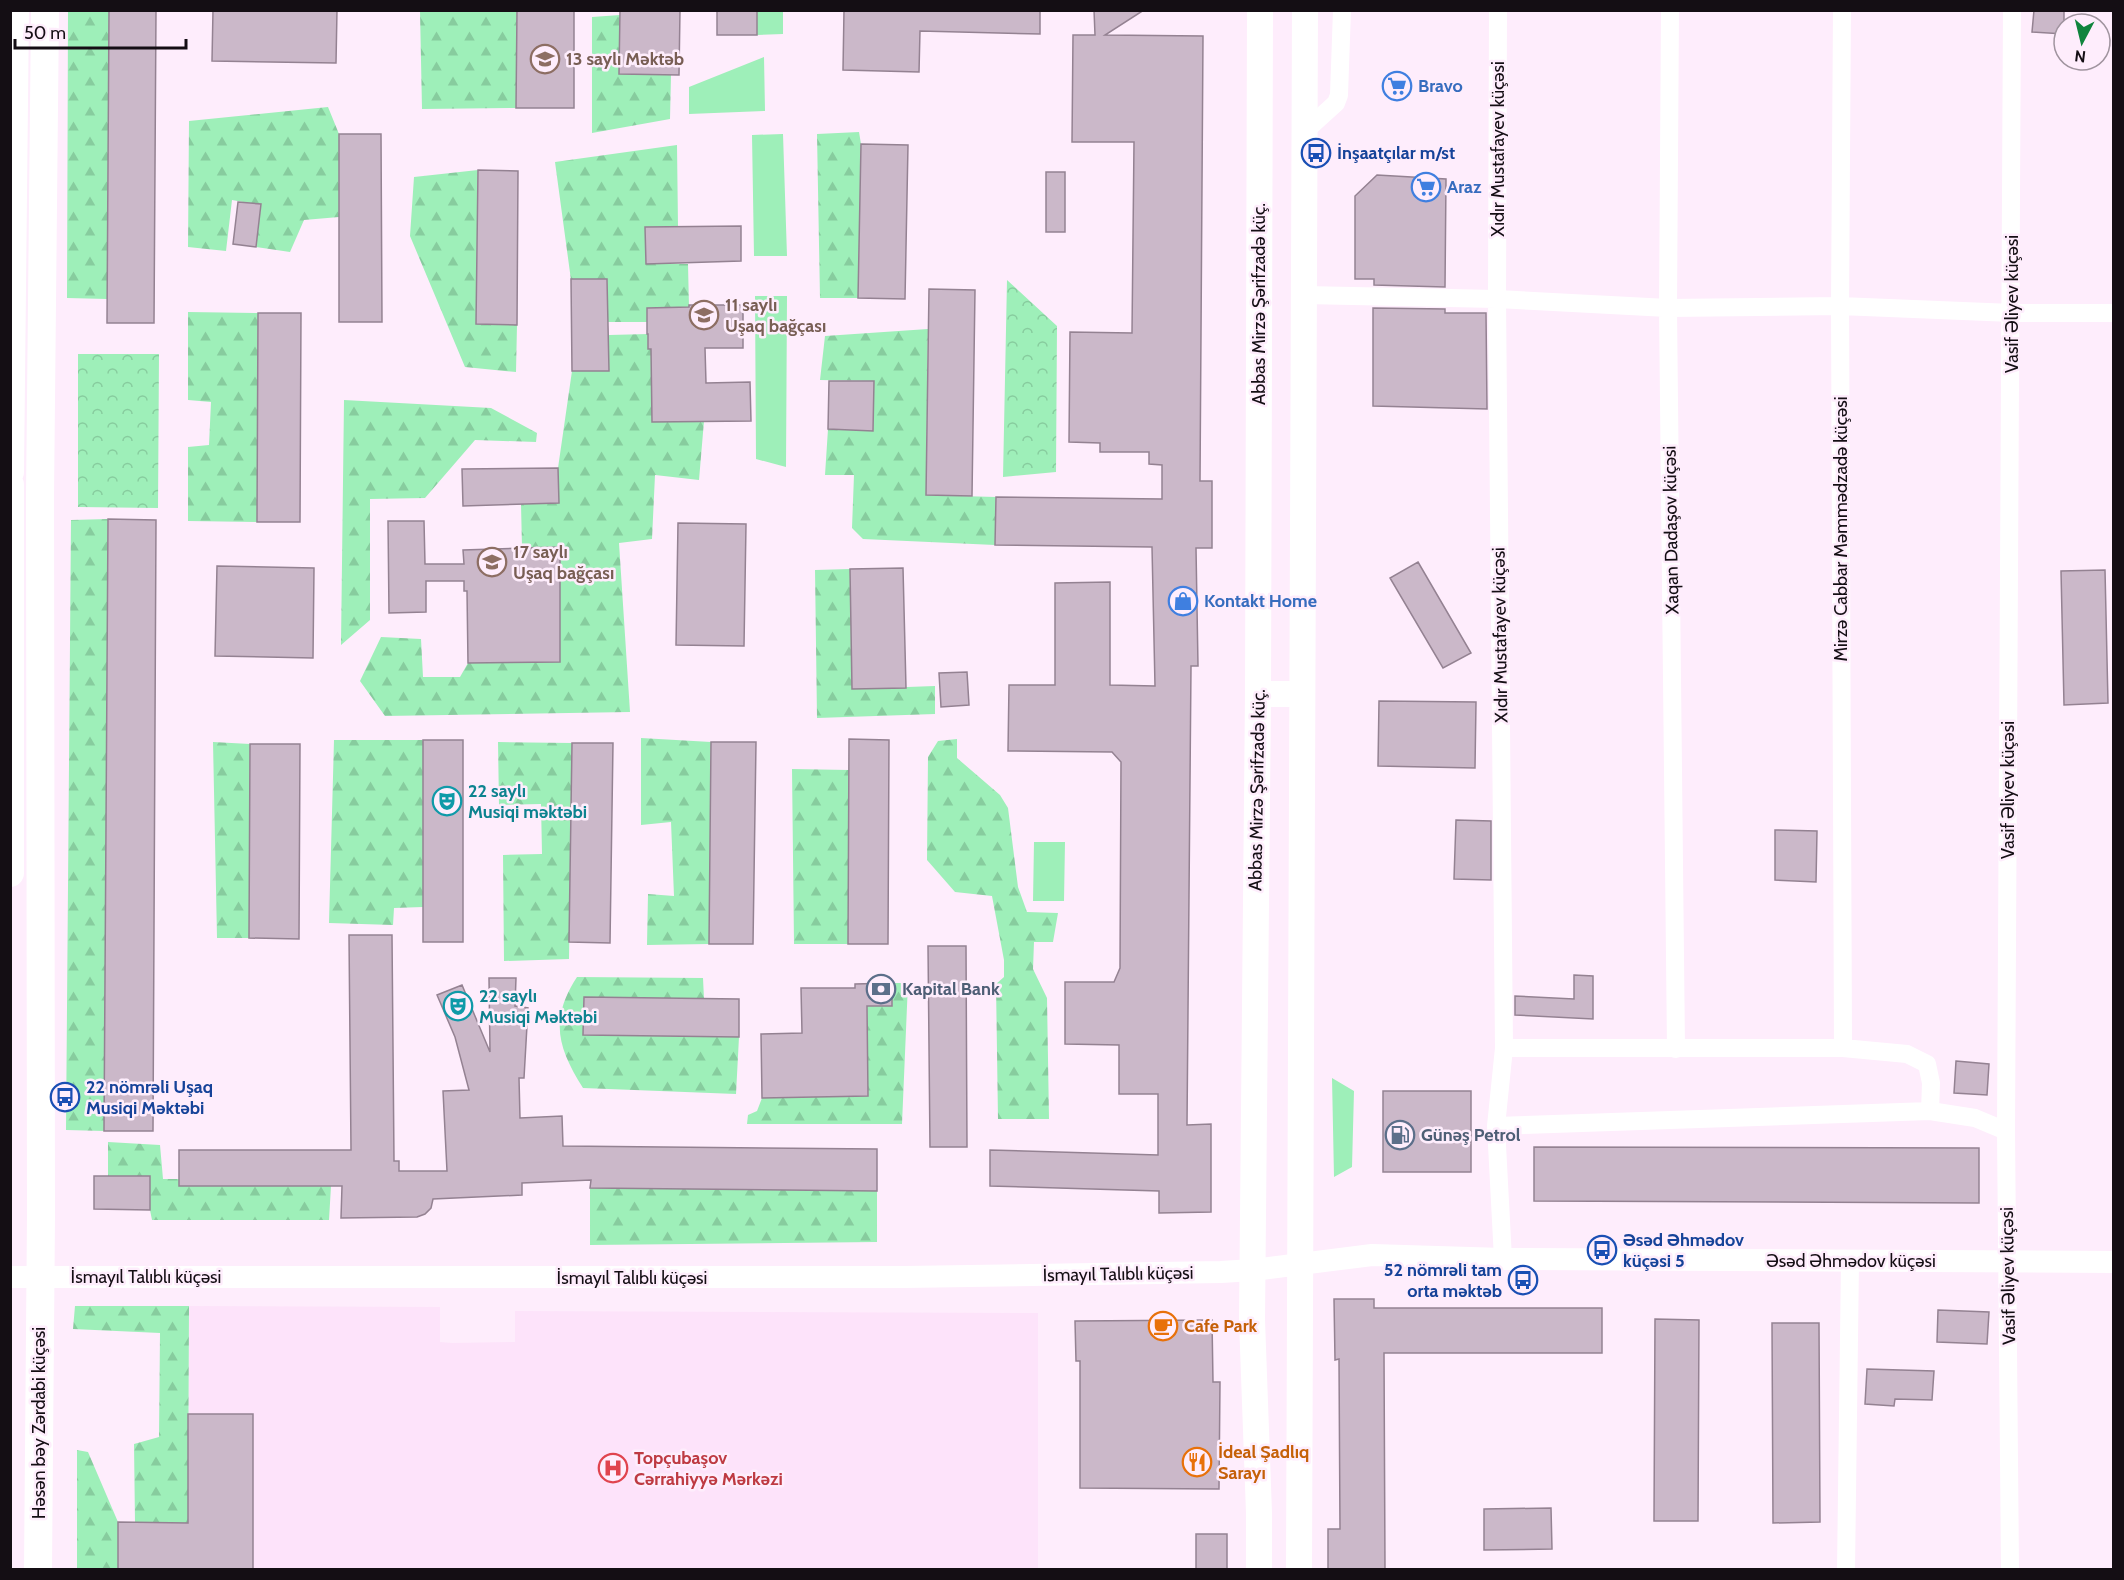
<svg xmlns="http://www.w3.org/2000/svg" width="2124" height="1580" viewBox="0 0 2124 1580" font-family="Cabin,sans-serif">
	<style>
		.built { fill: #fde3fa }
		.grass { fill: #9eefb9 }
		.forest { fill: url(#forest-firs) }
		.park { fill: url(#park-crowns) }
		.building { fill: #cbb8c9; stroke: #948292; stroke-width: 1.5 }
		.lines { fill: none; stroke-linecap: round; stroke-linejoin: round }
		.minor { stroke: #fff; stroke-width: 18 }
		.tertiary { stroke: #fff; stroke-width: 22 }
		.secondary { stroke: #fff; stroke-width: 26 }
		.primary { stroke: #fff; stroke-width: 28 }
		.labels { text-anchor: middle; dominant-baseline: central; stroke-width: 5; stroke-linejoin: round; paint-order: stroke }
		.education-label { font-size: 18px; font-weight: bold; fill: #785e54; stroke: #feedfc; text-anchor: start }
		.shop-label { font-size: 18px; font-weight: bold; fill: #366cbe; stroke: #feedfc; text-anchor: start }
		.street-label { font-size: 18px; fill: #140e14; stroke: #feedfc }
		.transit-label { font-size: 18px; font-weight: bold; fill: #164399; stroke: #feedfc; text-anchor: start }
		.culture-label { font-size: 18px; font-weight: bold; fill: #0d838f; stroke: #feedfc; text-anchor: start }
		.service-label { font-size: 18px; font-weight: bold; fill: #4e5e75; stroke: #feedfc; text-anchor: start }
		.food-label { font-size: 18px; font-weight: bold; fill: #c56008; stroke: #feedfc; text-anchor: start }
		.health-label { font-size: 18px; font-weight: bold; fill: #be3a42; stroke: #feedfc; text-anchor: start }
	</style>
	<defs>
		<pattern id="forest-firs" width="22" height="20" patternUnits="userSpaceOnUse" patternTransform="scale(1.5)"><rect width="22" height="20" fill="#9eefb9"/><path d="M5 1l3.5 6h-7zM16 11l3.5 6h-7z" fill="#87cc9e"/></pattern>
		<pattern id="park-crowns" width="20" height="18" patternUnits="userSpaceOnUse" patternTransform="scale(1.5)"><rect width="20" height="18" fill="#9eefb9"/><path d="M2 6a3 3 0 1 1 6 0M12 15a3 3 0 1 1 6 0" fill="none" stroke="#87cc9e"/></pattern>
	</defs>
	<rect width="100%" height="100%" fill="#feedfc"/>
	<!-- built -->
	<path class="built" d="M189 1306 440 1307V1342L452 1343 515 1342V1311L1038 1313V1569L118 1570V1522L188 1523Z"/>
	<!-- grass -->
	<path class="grass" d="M757 11H783V34L757 35Z
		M764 57 765 111 689 114V87Z
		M783 134 787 256H754L752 135Z
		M755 296H787L786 467 756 459Z
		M1034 842H1065L1064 901H1033Z
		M1332 1078 1354 1091 1352 1167 1334 1177Z"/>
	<!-- forest -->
	<path class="forest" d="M68 11H109L107 299 67 298Z
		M420 11H517L516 108 422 109Z
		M620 15 619 74 671 75 670 119 592 133V17Z
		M328 107 339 134V217L304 220 290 252 256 247 261 205 232 200 226 251 188 247 189 121Z
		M859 132 861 144 858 298H820L817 134Z
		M677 145 678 227H645L646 263 688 264 689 307 647 308V322H608L607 279 571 280 555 162Z
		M478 170 476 324 517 325 516 372 465 367 410 236 414 177Z
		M188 312 258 313 257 522 188 521V447L209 445 211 402 188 400Z
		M928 329 926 495 996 497 995 545 863 539 852 528 854 475H825L828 429 873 430 874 381 820 380 825 336Z
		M648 334 649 349H691L704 421 699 480 655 475 652 539 619 543 630 712 385 716 360 681 381 637 421 639 423 677H460L468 663 560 662V624L522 591 560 590V547H522L521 504 558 503V468L572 371 609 370V335Z
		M344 400 491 408 537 433 536 442 475 440 425 498 370 499V620L341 645Z
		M108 519 104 1131 66 1130 71 520Z
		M850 569 852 689 935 686V714L817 718 815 570Z
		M641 738 711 742 709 944 647 945 648 894 674 896 671 822 641 825Z
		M957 739V758L1000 795 1008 808 1018 887 1027 912 1058 913 1053 942H1034L1033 969 1047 998 1049 1119H998L996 984 1004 977V960L992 896 955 892 927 860 928 757 938 741Z
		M334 740H423V907L394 908 393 925 329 923Z
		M213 742 250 744 249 938H217Z
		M498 742 572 743 569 959 504 961 503 855 542 854 541 804 499 805Z
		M792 769 849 770 848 944H794Z
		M577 977 703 978 704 999 584 997 583 1034 739 1037 736 1094 583 1088C558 1048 549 1020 577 977Z
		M892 983H908L902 1124H747L748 1115 757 1111 762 1098 868 1096 867 1006H892Z
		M108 1142 160 1145 163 1179H179V1186H331L329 1220H152L150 1210V1176H108Z
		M590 1188 877 1191V1242L590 1245Z
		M75 1306H189L188 1523H135L134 1444 159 1437 160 1333 73 1329Z
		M77 1450 88 1452 118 1522V1569H77Z"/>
	<!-- park -->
	<path class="park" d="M1007 280 1057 326 1056 472 1003 477Z
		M78 354H159L158 508 78 507Z"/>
	<!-- building -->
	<path class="building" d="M109 10H156L154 323H107Z
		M213 10H337L336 63 212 61Z
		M517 10H574V108H516Z
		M620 10H680L679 75 619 74Z
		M717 10H757V35H717Z
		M844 10H1040V34L920 31 919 72 843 70Z
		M1094 10H1144L1105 35 1203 36 1200 481H1212V548H1196L1198 666H1191L1187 1125 1211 1124V1212L1159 1213V1191L990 1186V1150L1158 1155V1094H1119V1045L1065 1044V982H1114L1120 968 1121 762 1112 752 1008 751 1009 685H1055V583L1110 582V685L1155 686 1152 547 995 545 996 497 1162 499V465L1149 464V452H1100V443L1069 442 1070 332 1132 333 1134 142H1072L1073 35H1095Z
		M2034 10H2064V34L2032 32Z
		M339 134H381L382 322H339Z
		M861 144 908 145 905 299 858 298Z
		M478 170 518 171 517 325 476 324Z
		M1046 172H1065V232H1046Z
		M1377 175 1446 179 1445 287 1374 285V279H1355V196Z
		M238 202 261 204 256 247 233 244Z
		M741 226V261L646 264 645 227Z
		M571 279H607L609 371H572Z
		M929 289 975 290 972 496 926 495Z
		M689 305H743V348H705L706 383 750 382 751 421 652 422 651 349H648V334H647V308L689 307Z
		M1373 308 1445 309V313H1486L1487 409 1373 406Z
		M258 313H301L300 522H257Z
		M829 381H874L873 431 828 429Z
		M558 468 559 503 463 506 462 469Z
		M108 519 156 520 153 1131H104Z
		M388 521H424L425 564H464L463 550 560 547V662L468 663 467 591H464V581H426V612L389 613Z
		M678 523 746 524 744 646 676 645Z
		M1418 562 1471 653 1443 668 1390 578Z
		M217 566 314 568 313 658 215 656Z
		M903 568 906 688 852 689 850 569Z
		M2105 570 2108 703 2064 705 2061 571Z
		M967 672 969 705 941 707 939 673Z
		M1379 701 1476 702 1475 768 1378 766Z
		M849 739 889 740 888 944H848Z
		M423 740H463V942H423Z
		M711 742H756L753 944H709Z
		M572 743H613L610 943 569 942Z
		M250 744H300L299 939 249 938Z
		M1456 820 1491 821V880L1454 879Z
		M1775 830 1817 831 1816 882 1775 880Z
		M349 935H392L394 1161H399V1171H447L443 1091 469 1090 455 1037 437 995 462 985 490 1052 489 978H516L515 1006 528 1008 524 1078H519L520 1118 562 1116 563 1146 877 1149V1191L590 1188 591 1180 522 1183V1195L433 1199 431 1208 425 1214 417 1217 341 1218 342 1186H179V1150H351Z
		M928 946H966L967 1147H930Z
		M1574 975 1593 976V1019L1515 1015V996L1574 999Z
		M892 983V1006H867L868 1096 762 1098 761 1034 802 1033 801 988H855V984Z
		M584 997 739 999V1037L583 1035Z
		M1956 1061 1989 1064 1987 1095 1954 1093Z
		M1383 1091H1471V1172H1383Z
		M1534 1147 1979 1148V1203L1534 1201Z
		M94 1176H150V1210L94 1209Z
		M1334 1299H1374V1308H1602V1353H1384L1385 1569H1328V1529H1340L1339 1359 1335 1360Z
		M1938 1310 1989 1312 1987 1344 1937 1342Z
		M1655 1319 1699 1320 1698 1521H1654Z
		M1212 1320 1213 1382H1220L1219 1489 1080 1488V1361H1076L1075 1321Z
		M1772 1323H1819L1820 1522 1773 1523Z
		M1867 1369 1934 1371 1932 1400 1895 1399 1894 1406 1865 1404Z
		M188 1414H253V1569H118V1522L188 1523Z
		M1551 1508 1552 1549 1484 1550V1509Z
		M1196 1534H1227V1569H1196Z"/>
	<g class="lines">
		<!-- minor -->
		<path class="minor" d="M1498 10 1497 299 1504 1048 1496 1126 1503 1259
			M1670 10 1668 308 1676 1049
			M1842 10 1840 306 1843 1048
			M1304 132 1336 103 1339 95 1342 10
			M1304 295 1497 299 1668 308 1840 306 2012 313H2114
			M1504 1048H1843L1907 1054 1927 1064 1931 1083 1930 1111 1975 1118 2006 1131
			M1496 1126 1930 1111
			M1846 1570 1850 1261
			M2010 1570 2006 1131 2012 10"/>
		<!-- tertiary -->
		<path class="tertiary" d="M10 1277H905L1221 1272 1253 1270 1372 1255 1503 1259 2114 1262"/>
		<!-- secondary -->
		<path class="secondary" d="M1258 694H1302
			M1259 1570V1513L1252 1320 1258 694 1260 10
			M1299 1570 1305 10"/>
		<!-- primary -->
		<path class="primary" d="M10 472 15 10
			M10 485V873
			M38 1570 41 1215 40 497 45 10"/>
	</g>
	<!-- icons -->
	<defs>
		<g id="school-ring" transform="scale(1.5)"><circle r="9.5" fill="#feedfc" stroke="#8d6e63" stroke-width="1.5"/><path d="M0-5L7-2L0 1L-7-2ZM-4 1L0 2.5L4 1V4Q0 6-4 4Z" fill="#8d6e63"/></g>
		<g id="supermarket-ring" transform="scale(1.5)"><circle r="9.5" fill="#feedfc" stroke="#3f7fe0" stroke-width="1.5"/><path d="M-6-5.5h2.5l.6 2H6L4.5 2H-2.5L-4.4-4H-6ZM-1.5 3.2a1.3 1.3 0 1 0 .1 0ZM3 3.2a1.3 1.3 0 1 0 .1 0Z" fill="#3f7fe0"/></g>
		<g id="bus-ring" transform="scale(1.5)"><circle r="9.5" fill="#feedfc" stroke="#1a4fb4" stroke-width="1.5"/><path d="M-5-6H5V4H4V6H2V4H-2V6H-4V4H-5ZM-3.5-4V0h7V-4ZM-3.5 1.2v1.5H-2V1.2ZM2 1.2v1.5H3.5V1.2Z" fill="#1a4fb4"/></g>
		<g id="shop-ring" transform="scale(1.5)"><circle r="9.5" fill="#feedfc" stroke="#3f7fe0" stroke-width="1.5"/><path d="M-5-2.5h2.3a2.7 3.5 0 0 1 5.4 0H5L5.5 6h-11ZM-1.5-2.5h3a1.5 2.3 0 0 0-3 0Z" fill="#3f7fe0"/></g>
		<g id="theatre-ring" transform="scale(1.5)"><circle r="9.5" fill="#feedfc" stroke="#0f9aa8" stroke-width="1.5"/><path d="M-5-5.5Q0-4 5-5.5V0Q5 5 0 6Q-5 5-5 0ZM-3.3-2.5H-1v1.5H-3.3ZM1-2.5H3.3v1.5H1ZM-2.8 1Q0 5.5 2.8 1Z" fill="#0f9aa8"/></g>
		<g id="bank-ring" transform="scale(1.5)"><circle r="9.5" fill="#feedfc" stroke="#5c6f8a" stroke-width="1.5"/><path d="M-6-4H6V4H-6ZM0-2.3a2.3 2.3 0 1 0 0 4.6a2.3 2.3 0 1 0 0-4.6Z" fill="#5c6f8a"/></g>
		<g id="fuel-ring" transform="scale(1.5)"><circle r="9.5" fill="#feedfc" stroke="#5c6f8a" stroke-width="1.5"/><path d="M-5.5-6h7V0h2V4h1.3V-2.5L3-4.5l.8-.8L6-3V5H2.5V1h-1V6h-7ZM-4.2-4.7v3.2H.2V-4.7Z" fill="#5c6f8a"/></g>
		<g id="cafe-ring" transform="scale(1.5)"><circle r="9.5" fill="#feedfc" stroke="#e8710a" stroke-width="1.5"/><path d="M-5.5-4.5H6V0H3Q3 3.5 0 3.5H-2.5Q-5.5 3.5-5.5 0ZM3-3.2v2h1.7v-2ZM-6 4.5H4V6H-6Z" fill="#e8710a"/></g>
		<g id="restaurant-ring" transform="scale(1.5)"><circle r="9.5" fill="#feedfc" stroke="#e8710a" stroke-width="1.5"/><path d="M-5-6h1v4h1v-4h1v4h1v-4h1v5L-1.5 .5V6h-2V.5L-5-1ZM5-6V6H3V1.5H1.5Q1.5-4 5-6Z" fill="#e8710a"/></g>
		<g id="hospital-ring" transform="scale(1.5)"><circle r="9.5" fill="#feedfc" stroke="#e0444e" stroke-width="1.5"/><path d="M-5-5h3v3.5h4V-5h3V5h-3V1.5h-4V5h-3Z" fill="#e0444e"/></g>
	</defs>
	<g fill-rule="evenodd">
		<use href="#school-ring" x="545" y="59"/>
		<use href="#supermarket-ring" x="1397" y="86"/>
		<use href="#bus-ring" x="1316" y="153"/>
		<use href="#supermarket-ring" x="1426" y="187"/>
		<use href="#school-ring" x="704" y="315"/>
		<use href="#school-ring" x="492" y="562"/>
		<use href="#shop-ring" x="1183" y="601"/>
		<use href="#theatre-ring" x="447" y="801"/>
		<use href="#bank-ring" x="881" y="989"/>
		<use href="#theatre-ring" x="458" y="1006"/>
		<use href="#bus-ring" x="65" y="1097"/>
		<use href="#fuel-ring" x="1400" y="1135"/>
		<use href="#bus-ring" x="1602" y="1250"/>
		<use href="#bus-ring" x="1523" y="1280"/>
		<use href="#cafe-ring" x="1163" y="1326"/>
		<use href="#restaurant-ring" x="1197" y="1462"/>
		<use href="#hospital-ring" x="613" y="1468"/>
	</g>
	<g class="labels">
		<!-- education labels -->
		<g class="education-label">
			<text x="566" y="59">13 saylı Məktəb</text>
			<text x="725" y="305">11 saylı<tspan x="725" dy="21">Uşaq bağçası</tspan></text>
			<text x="513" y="552">17 saylı<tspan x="513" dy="21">Uşaq bağçası</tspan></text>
		</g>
		<!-- shop labels -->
		<g class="shop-label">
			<text x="1418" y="86">Bravo</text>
			<text x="1447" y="187">Araz</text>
			<text x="1204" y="601">Kontakt Home</text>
		</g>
		<!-- street labels -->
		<g class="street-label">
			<text transform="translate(1498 149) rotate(-90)">Xıdır Mustafayev küçəsi</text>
			<text transform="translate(1259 304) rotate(-90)">Abbas Mirzə Şərifzadə küç.</text>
			<text transform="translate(2012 304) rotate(-90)">Vasif Əliyev küçəsi</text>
			<text transform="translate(1841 529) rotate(-90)">Mirzə Cabbar Məmmədzadə küçəsi</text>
			<text transform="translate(1671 530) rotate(-91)">Xaqan Dadaşov küçəsi</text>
			<text transform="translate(1500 635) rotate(-91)">Xıdır Mustafayev küçəsi</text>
			<text transform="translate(1257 790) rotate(-89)">Abbas Mirzə Şərifzadə küç.</text>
			<text transform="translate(2008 790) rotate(-90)">Vasif Əliyev küçəsi</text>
			<text x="1851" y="1261">Əsəd Əhmədov küçəsi</text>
			<text transform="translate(1118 1274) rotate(-1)">İsmayıl Talıblı küçəsi</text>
			<text transform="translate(2008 1276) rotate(-91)">Vasif Əliyev küçəsi</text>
			<text x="146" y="1277">İsmayıl Talıblı küçəsi</text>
			<text x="632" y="1278">İsmayıl Talıblı küçəsi</text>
			<text transform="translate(39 1423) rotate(-90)">Həsən bəy Zərdabi küçəsi</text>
		</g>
		<!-- transit labels -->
		<g class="transit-label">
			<text x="1337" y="153">İnşaatçılar m/st</text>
			<text x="86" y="1087">22 nömrəli Uşaq<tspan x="86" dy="21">Musiqi Məktəbi</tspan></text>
			<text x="1623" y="1240">Əsəd Əhmədov<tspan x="1623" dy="21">küçəsi 5</tspan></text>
			<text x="1502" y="1270" text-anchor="end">52 nömrəli tam<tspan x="1502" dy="21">orta məktəb</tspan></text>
		</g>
		<!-- culture labels -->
		<g class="culture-label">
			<text x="468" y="791">22 saylı<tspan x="468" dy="21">Musiqi məktəbi</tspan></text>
			<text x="479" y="996">22 saylı<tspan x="479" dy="21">Musiqi Məktəbi</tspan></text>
		</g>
		<!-- service labels -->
		<g class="service-label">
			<text x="902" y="989">Kapital Bank</text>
			<text x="1421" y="1135">Günəş Petrol</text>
		</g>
		<!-- food labels -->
		<g class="food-label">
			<text x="1184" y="1326">Cafe Park</text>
			<text x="1218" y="1452">İdeal Şadlıq<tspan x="1218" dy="21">Sarayı</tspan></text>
		</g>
		<!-- health labels -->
		<g class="health-label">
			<text x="634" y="1458">Topçubaşov<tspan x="634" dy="21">Cərrahiyyə Mərkəzi</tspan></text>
		</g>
	</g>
	<!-- border -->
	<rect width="2124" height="1580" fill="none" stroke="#140e14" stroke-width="24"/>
	<!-- north arrow -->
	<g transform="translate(2082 42) rotate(187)"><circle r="28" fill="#feedfc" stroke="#a0949f" stroke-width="1.5"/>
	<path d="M0-4.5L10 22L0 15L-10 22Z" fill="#10843d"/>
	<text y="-9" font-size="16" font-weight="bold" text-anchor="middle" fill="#140e14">N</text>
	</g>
	<!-- scale -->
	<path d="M15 39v9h171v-9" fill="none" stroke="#140e14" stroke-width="3"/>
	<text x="24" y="39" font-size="18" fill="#140e14" stroke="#feedfc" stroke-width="4.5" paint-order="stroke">50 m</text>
</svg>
